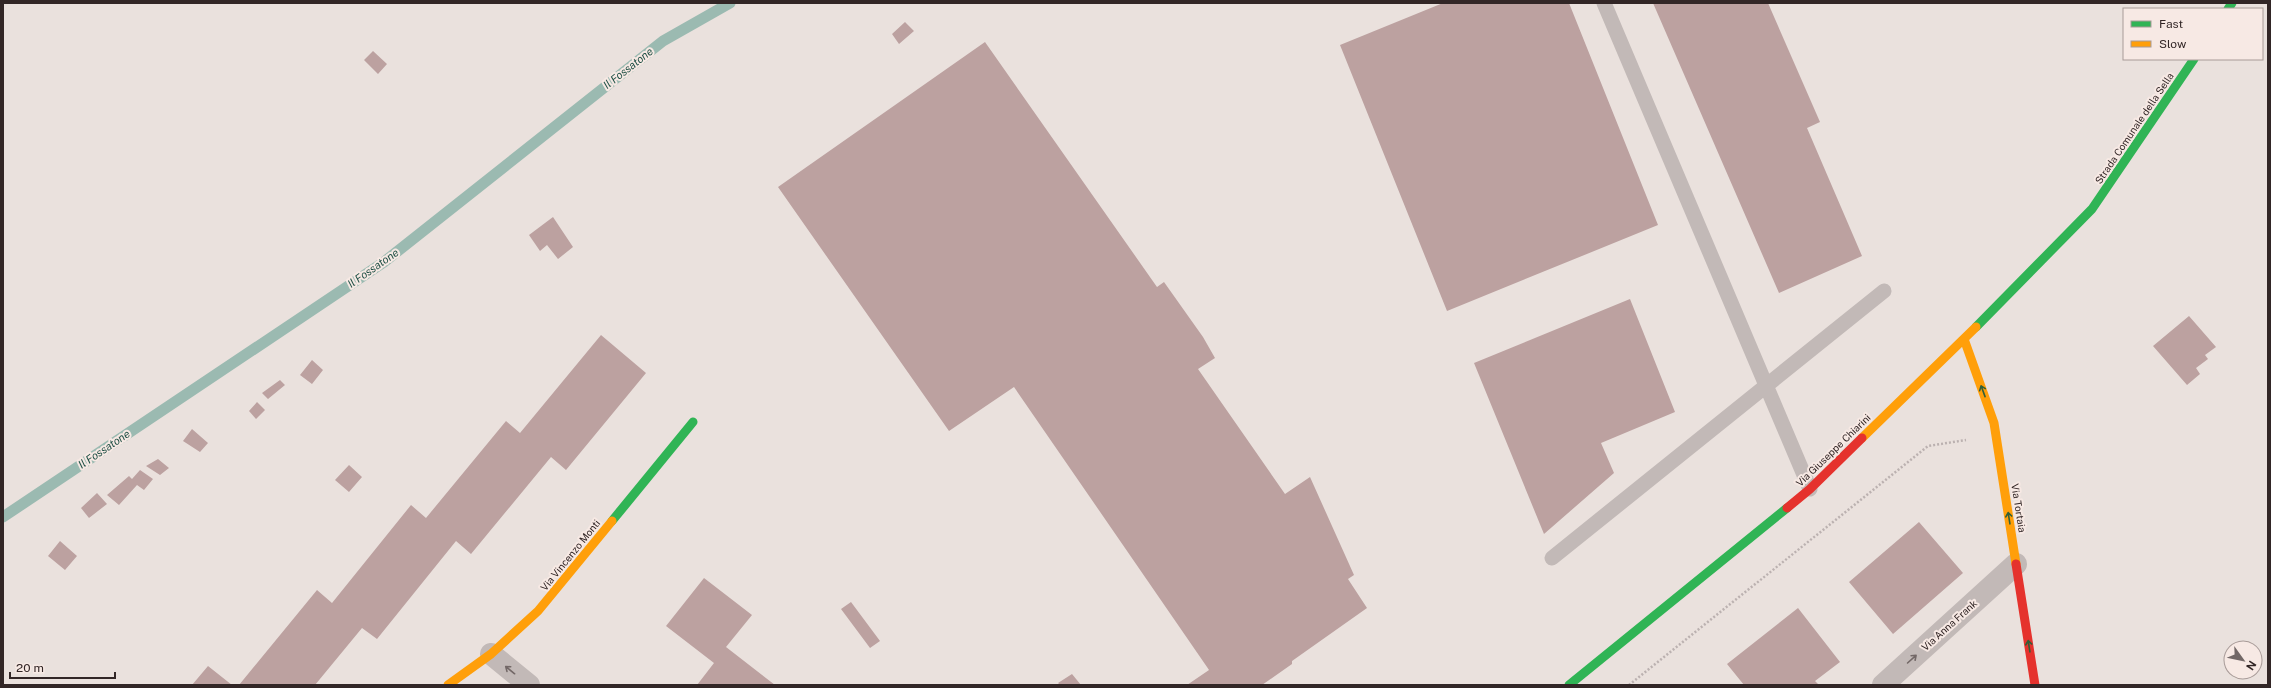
<svg xmlns="http://www.w3.org/2000/svg" width="2271" height="688" viewBox="0 0 2271 688" font-family="'Public Sans',sans-serif">
	<style>
		.lines { fill: none; stroke-linecap: round; stroke-linejoin: round }
		.stream { stroke: #9bbab1; stroke-width: 11 }
		.building { fill: #bca1a0 }
		.path { stroke: #bbb1b0; stroke-width: 2.5; stroke-dasharray: 2 2; stroke-linecap: butt }
		.lane { stroke: #c2b9b7; stroke-width: 15 }
		.street { stroke: #c2b9b7; stroke-width: 22 }
		.fast { stroke: #30b455; stroke-width: 9 }
		.slow { stroke: #ff9f0a; stroke-width: 9 }
		.jam { stroke: #e5322d; stroke-width: 9 }
		.oneway { stroke: #315f39 }
		.oneway2 { stroke: #736867 }
		.labels { text-anchor: middle; dominant-baseline: central; stroke-width: 4; stroke-linejoin: round; paint-order: stroke }
		.street-label { font-size: 10px; fill: #322626; stroke: #f7e9e4 }
		.water-label { font-size: 11px; font-style: italic; fill: #1f5045; stroke: #f7e9e4 }
	</style>
	<rect width="100%" height="100%" fill="#eae1dd"/>
	<g class="lines">
		<!-- stream -->
		<path class="stream" d="M3 517 384 262 663 41 730 3"/>
	</g>
	<!-- building -->
	<path class="building" d="M1443 3H1569L1658 225 1447 311 1340 45Z
		M1653 3H1768L1820 122 1807 128 1862 256 1779 293Z
		M905 22 914 31 899 44 892 34Z
		M985 42 1157 287 1164 282 1203 337 1215 358 1198 369 1285 494 1310 477 1354 575 1348 579 1367 608 1292 661V664L1262 685H1187L1209 670 1207 667 1014 387 949 431 778 187Z
		M373 51 387 64 378 74 364 60Z
		M553 217 573 247 558 259 547 245 540 251 529 235Z
		M1630 299 1675 412 1601 443 1614 473 1544 534 1474 363Z
		M2189 316 2216 347 2205 355 2208 359 2196 368 2200 374 2187 385 2153 346Z
		M601 335 646 373 566 470 551 457 471 554 456 541 377 639 362 628 315 685H239L317 590 332 603 411 505 426 518 506 421 520 433Z
		M312 360 323 370 312 384 300 375Z
		M280 380 285 385 268 399 262 393Z
		M257 402 265 410 256 419 249 411Z
		M192 429 208 443 200 452 183 441Z
		M158 459 169 468 160 475 146 466Z
		M349 465 362 477 349 492 335 480Z
		M140 470 153 479 144 490 137 485 119 505 107 495 129 476 132 479Z
		M97 493 107 504 89 518 81 508Z
		M1919 522 1963 573 1893 634 1849 582Z
		M60 541 77 556 65 570 48 556Z
		M704 578 752 615 726 647 775 685H697L714 663 666 626Z
		M851 602 880 641 870 648 841 609Z
		M1798 608 1840 662 1815 681 1819 685H1744L1727 664Z
		M208 666 232 685H192Z
		M1072 674 1081 685H1060L1058 683Z"/>
	<g class="lines">
		<!-- path -->
		<path class="path" d="M1629 685 1928 446 1966 440"/>
		<!-- lane -->
		<path class="lane" d="M1604 3 1810 489
			M1552 558 1884 291"/>
		<!-- street -->
		<path class="street" d="M491 654 529 685
			M1883 685 2016 564"/>
		<!-- fast -->
		<path class="fast" d="M2228 9 2232 3
			M1976 327 2092 209 2194 59
			M612 521 693 422
			M1569 685 1787 508"/>
		<!-- slow -->
		<path class="slow" d="M1964 339 1994 423 2016 564
			M1862 438 1976 327
			M448 685 491 654 538 611 612 521"/>
		<!-- jam -->
		<path class="jam" d="M1787 508 1810 489 1862 438
			M2016 564 2035 685"/>
	</g>
	<!-- one-way arrows -->
	<defs><path id="oneway-shaft" d="M-6 0H5M1.5-3L5.5 0L1.5 3" fill="none" stroke-width="1.6" stroke-linecap="round" stroke-linejoin="round"/></defs>
	<g class="oneway">
		<use href="#oneway-shaft" transform="translate(1983 391) rotate(-110)"/>
		<use href="#oneway-shaft" transform="translate(2009 518) rotate(-99)"/>
		<use href="#oneway-shaft" transform="translate(2029 646) rotate(-99)"/>
	</g>
	<g class="oneway2">
		<use href="#oneway-shaft" transform="translate(1912 659) rotate(-42)"/>
		<use href="#oneway-shaft" transform="translate(510 670) rotate(-141)"/>
	</g>
	<g class="labels">
		<!-- street labels -->
		<g class="street-label">
			<text transform="translate(2134 128) rotate(-56)">Strada Comunale della Sella</text>
			<text transform="translate(1833 450) rotate(-44)">Via Giuseppe Chiarini</text>
			<text transform="translate(2019 508) rotate(81)">Via Tortaia</text>
			<text transform="translate(570 555) rotate(-51)">Via Vincenzo Monti</text>
			<text transform="translate(1949 625) rotate(-42)">Via Anna Frank</text>
		</g>
		<!-- water labels -->
		<g class="water-label">
			<text transform="translate(628 68) rotate(-38)">Il Fossatone</text>
			<text transform="translate(373 268) rotate(-35)">Il Fossatone</text>
			<text transform="translate(104 449) rotate(-34)">Il Fossatone</text>
		</g>
	</g>
	<!-- border -->
	<rect width="2271" height="688" fill="none" stroke="#322626" stroke-width="8"/>
	<!-- legend -->
	<rect x="2123" y="8" width="140" height="52" fill="#f7e9e4" stroke="#a89b98"/>
	<rect x="2131" y="21" width="20" height="6" fill="#30b455" stroke="#a89b98"/>
	<text x="2159" y="28" font-size="12" fill="#322626">Fast</text>
	<rect x="2131" y="41" width="20" height="6" fill="#ff9f0a" stroke="#a89b98"/>
	<text x="2159" y="48" font-size="12" fill="#322626">Slow</text>
	<!-- north arrow -->
	<g transform="translate(2243 660) rotate(123)"><circle r="19" fill="#f7e9e4" stroke="#a89b98"/>
	<path d="M0-3L7 15L0 10L-7 15Z" fill="#726766"/>
	<text y="-6" font-size="11" font-weight="bold" text-anchor="middle" fill="#322626">N</text>
	</g>
	<!-- scale -->
	<path d="M10 672v6h105v-6" fill="none" stroke="#322626" stroke-width="2"/>
	<text x="16" y="672" font-size="12" fill="#322626" stroke="#f7e9e4" stroke-width="3" paint-order="stroke">20 m</text>
</svg>
